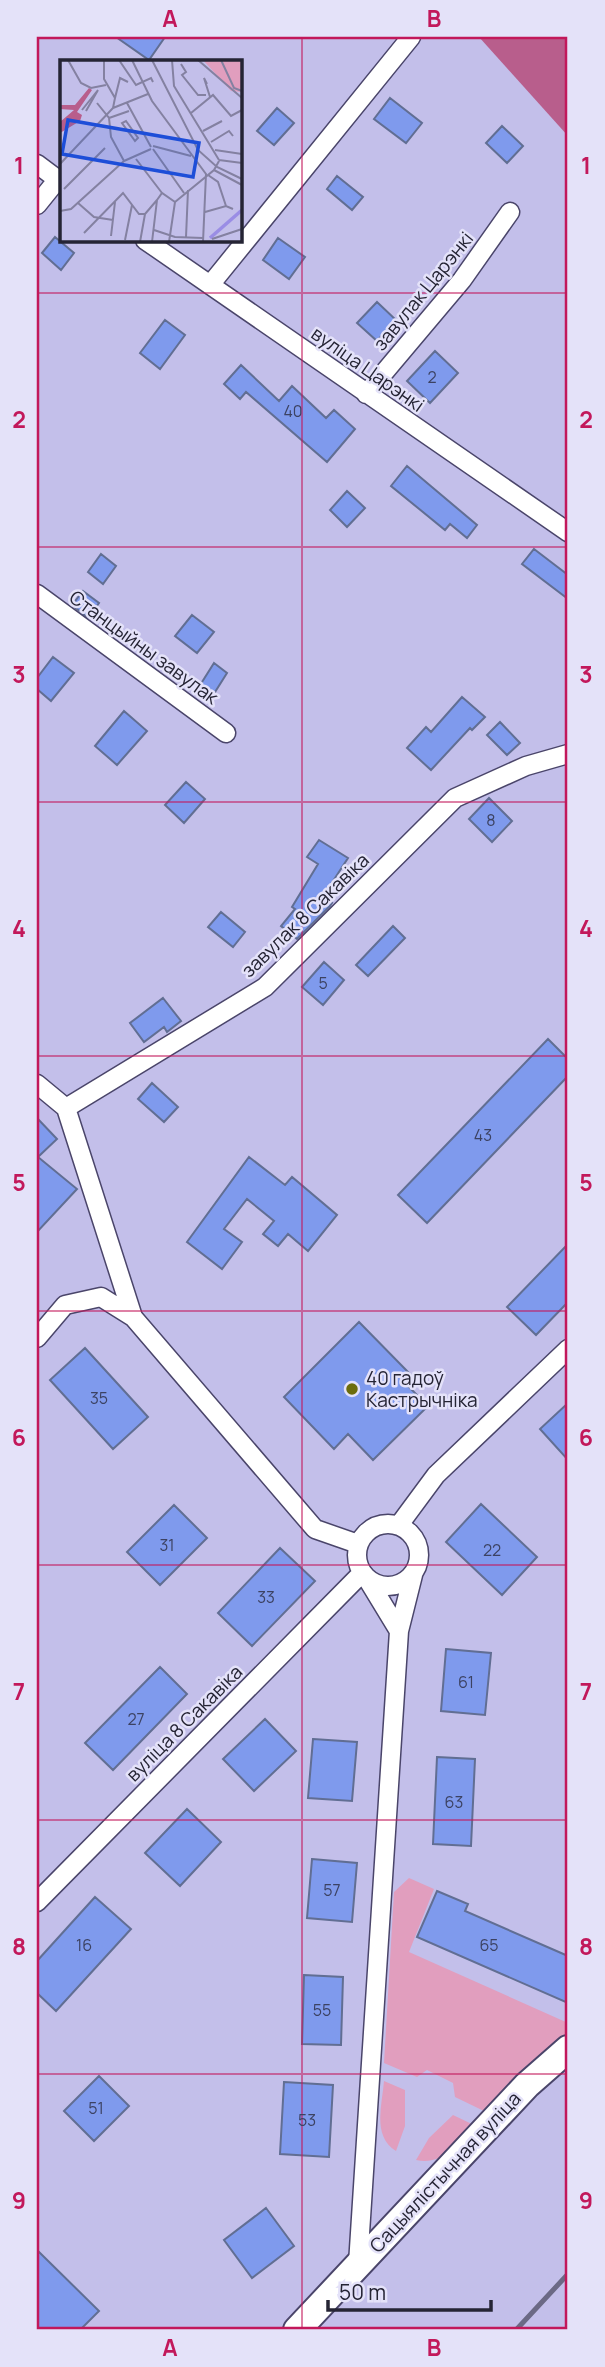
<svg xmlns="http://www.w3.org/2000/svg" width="605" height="2367" viewBox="0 0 605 2367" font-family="Manrope,sans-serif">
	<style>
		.green { fill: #e19ebe }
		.forest { fill: #b85e8c }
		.building { fill: #7f9aed; stroke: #616e93; stroke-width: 2 }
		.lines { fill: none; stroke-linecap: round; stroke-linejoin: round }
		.street-casing { stroke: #4a456a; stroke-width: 21 }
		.secondary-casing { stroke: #4a456a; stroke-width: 30 }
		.street { stroke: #fff; stroke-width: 18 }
		.secondary { stroke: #fff; stroke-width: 26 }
		.rail { stroke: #6b6985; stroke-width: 5 }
		.grid { fill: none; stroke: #c2185b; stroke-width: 2; stroke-opacity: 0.55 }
		.poi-dot { fill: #6c6c0b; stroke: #e4e2f9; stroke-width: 2.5 }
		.labels { text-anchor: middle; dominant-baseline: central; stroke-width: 5; stroke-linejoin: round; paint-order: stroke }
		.number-label { font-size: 16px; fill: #3c4262 }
		.street-label { font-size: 19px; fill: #252434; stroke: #e4e2f9 }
		.poi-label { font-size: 19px; fill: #252434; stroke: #e4e2f9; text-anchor: start }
		.inset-river { fill: none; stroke: #9a8de5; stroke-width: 3.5 }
		.inset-road { fill: none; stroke: #8481a1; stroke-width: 2 }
		.view { fill: #1d4ed8; fill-opacity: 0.15; stroke: #1d4ed8; stroke-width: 3.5 }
		.inset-edge { fill: none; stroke: #252434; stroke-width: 3.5 }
		.neatline { fill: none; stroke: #c2185b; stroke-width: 2.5 }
		.grid-label { font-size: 23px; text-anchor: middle; font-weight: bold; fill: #c2185b }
	</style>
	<rect width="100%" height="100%" fill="#c3bfea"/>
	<!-- green -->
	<path class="green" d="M409 1878 434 1889 409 1952 568 2023V2039L486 2112 455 2097 453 2083 427 2070 417 2077 384 2063 394 1892Z
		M384 2081 405 2090V2126L396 2151C372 2136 382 2106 384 2081Z
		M453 2115 476 2126C459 2143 443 2166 416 2160L429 2138Z"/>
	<!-- forest -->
	<path class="forest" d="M479 37H568V136Z"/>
	<!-- building -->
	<path class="building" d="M116 37H165L149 60Z
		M390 98 422 123 406 143 374 119Z
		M277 108 294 123 274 145 257 131Z
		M502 126 523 146 507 163 486 143Z
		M337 176 363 197 352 210 327 189Z
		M55 237 74 253 61 270 42 253Z
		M278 238 305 257 289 279 263 260Z
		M377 302 396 320 377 341 357 323Z
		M165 320 185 335 160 369 140 353Z
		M435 351 458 373 430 403 407 381Z
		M241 365 279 401 292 386 326 418 334 410 355 429 327 462 246 392 240 399 224 384Z
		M407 466 477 525 467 538 450 524 445 530 391 486Z
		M347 491 365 508 347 527 330 510Z
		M534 549 568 575V599L522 564Z
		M101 554 116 566 103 584 88 572Z
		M83 591 99 603 88 618 72 605Z
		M192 615 214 632 197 653 175 636Z
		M53 657 74 673 51 701 37 689V678Z
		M214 663 227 673 210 700 197 690Z
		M462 697 485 717 472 730 470 728 431 770 407 748 426 727 431 732Z
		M124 711 147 731 117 765 95 746Z
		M500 722 520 743 507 755 487 735Z
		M186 782 205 799 184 823 165 805Z
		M489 798 512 821 492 842 469 819Z
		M319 840 348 858 322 898 332 903 330 906 297 939 281 926 295 909 292 907 318 864 307 857Z
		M221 912 245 932 233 947 208 927Z
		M393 926 405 938 368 976 356 965Z
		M324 962 344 980 323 1005 302 987Z
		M163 998 181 1021 167 1032 164 1027 144 1042 130 1023Z
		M548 1039 568 1059V1076L427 1223 398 1195Z
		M152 1083 178 1107 164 1122 138 1099Z
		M37 1118 57 1139 38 1157 77 1189 37 1232Z
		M249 1157 285 1185 292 1177 337 1215 308 1251 288 1234 278 1246 263 1234 274 1221 247 1199 224 1229 242 1242 222 1269 187 1242Z
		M568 1244V1302L536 1335 507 1307Z
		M359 1322 411 1375 404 1382 428 1406 373 1460 348 1434 334 1449 284 1397Z
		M85 1348 148 1417 113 1449 50 1380Z
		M568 1403V1460L540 1429Z
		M481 1504 537 1557 502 1595 446 1542Z
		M174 1505 207 1538 160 1585 127 1552Z
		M280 1548 315 1581 252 1646 218 1613Z
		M446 1649 491 1653 485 1715 441 1711Z
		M160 1667 187 1694 113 1770 85 1743Z
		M265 1719 296 1751 254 1791 223 1759Z
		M313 1739 357 1742 352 1801 308 1798Z
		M437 1757 475 1759 471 1846 433 1844Z
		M187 1809 221 1842 180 1886 145 1853Z
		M312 1859 357 1863 352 1922 307 1918Z
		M437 1891 468 1904 465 1911 568 1956V2003L417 1937Z
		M95 1897 131 1929 56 2011 37 1993V1961Z
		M304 1975 343 1977 341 2045 302 2044Z
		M99 2076 129 2106 94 2141 64 2111Z
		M284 2082 333 2085 329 2157 280 2154Z
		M266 2208 294 2246 252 2278 224 2240Z
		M37 2250 99 2311 80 2330H37Z"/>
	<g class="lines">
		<!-- street casing -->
		<g class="street-casing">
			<path id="street" d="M37 164 61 182
				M37 205 58 179
				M145 240 568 532
				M210 285 411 37
				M366 394 462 280 510 212
				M37 594 226 733
				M37 1084 66 1108
				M66 1108 265 987 455 798 526 766 568 754
				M66 1108 133 1317 315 1529 358 1544
				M37 1338 65 1305 101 1297 133 1317
				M357 1555a31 31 0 1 1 62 0a31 31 0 1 1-62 0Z
				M399 1525 436 1475 568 1349
				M368 1580 399 1631
				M37 1902 362 1573
				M358 2264 399 1631 413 1575"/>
		</g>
		<!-- secondary casing -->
		<g class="secondary-casing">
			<path id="secondary" d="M297 2330 527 2085 568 2049"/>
		</g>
		<!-- street -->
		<use href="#street" class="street"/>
		<!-- secondary -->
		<use href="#secondary" class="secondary"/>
		<!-- rail -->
		<path class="rail" d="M516 2330 568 2274"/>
	</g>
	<!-- grid -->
	<path class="grid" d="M302 37V2330M37 293H568M37 547H568M37 802H568M37 1056H568M37 1311H568M37 1565H568M37 1820H568M37 2074H568"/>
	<!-- markers -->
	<circle class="poi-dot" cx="352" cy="1389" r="7"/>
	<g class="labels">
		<!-- number labels -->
		<g class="number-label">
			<text x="432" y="377">2</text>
			<text x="293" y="411">40</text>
			<text x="491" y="820">8</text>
			<text x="323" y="983">5</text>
			<text x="483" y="1135">43</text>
			<text x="99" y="1398">35</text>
			<text x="167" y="1545">31</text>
			<text x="492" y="1550">22</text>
			<text x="266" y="1597">33</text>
			<text x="466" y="1682">61</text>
			<text x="136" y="1719">27</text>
			<text x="454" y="1802">63</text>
			<text x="332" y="1890">57</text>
			<text x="84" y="1945">16</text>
			<text x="489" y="1945">65</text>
			<text x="322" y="2010">55</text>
			<text x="96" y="2108">51</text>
			<text x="307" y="2120">53</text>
		</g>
		<!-- street labels -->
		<g class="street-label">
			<text transform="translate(423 291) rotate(-51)">завулак Царэнкі</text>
			<text transform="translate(368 369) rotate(35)">вуліца Царэнкі</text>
			<text transform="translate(144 647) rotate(36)">Станцыйны завулак</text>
			<text transform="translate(305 915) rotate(-44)">завулак 8 Сакавіка</text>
			<text transform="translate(184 1723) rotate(-45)">вуліца 8 Сакавіка</text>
			<text transform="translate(445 2172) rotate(-47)">Сацыялістычная вуліца</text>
		</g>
		<!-- poi labels -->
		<g class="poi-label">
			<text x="366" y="1378">40 гадоў<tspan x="366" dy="22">Кастрычніка</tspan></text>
		</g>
	</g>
	<!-- overview -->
	<g transform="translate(60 60)">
		<rect width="182" height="182" fill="#c3bfea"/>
		<path d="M143 0H182V32L171 31Z" fill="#e19ebe"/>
		<path d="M29 28 32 30 17 52 22 55 20 61 0 73V62L14 50 0 49V45H15Z" fill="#b85e8c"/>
		<path class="inset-river" d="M150 178 182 150"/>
		<path class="inset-road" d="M8 0 21 23 31 28 46 25M59 0 76 25 91 18 93 22M72 0 92 41 146 114 143 182M92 0 138 90 157 107 182 119M112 0 114 26 159 100M138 0 182 38M161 0 174 28 182 31M121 4 126 12 122 15 138 35H146M147 24 144 18 150 37M55 38 60 18 68 22M37 43 49 58 51 77 64 101M67 43 91 87M53 48 88 34M22 50 38 30M26 51 38 30M131 53 153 35 171 56 182 50M49 58 69 51M66 61 78 78 75 81 62 63ZM143 71 162 61M151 82 169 71 173 76M93 86 131 96M93 89 124 133M155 90 182 94M76 99 102 133M159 100 182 103M64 101 91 89M0 104 53 48 55 38 44 19V0M154 110 182 125M148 115 158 122 166 146M4 129 45 88M18 143 34 157 53 160M0 151 11 149 64 101M145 152 166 146 173 149M94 170 115 177 143 178M24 173 63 133 79 154H85M51 176 55 142M126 177 128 130M152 179 182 169M65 180 72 145M80 182 85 154 97 140M92 182 97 140 102 133 115 142M109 182 115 142 154 110 159 101"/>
		<path class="view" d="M8 60 139 83 133 117 2 94Z"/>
		<rect width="182" height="182" class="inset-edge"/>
	</g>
	<!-- border -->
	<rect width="605" height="2367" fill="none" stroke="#e4e2f9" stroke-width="77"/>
	<!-- scale -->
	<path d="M328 2300v10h163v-10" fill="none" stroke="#252434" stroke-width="3.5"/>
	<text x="339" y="2300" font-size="21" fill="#252434" stroke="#e4e2f9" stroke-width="5" paint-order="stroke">50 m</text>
	<rect x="38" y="38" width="528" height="2290" class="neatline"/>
	<g class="grid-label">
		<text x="170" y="27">A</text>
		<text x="434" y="27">B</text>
		<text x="19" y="174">1</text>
		<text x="586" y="174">1</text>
		<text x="19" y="428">2</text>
		<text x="586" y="428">2</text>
		<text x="19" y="683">3</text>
		<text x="586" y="683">3</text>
		<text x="19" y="937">4</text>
		<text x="586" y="937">4</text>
		<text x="19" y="1191">5</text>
		<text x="586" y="1191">5</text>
		<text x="19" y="1446">6</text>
		<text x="586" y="1446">6</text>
		<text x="19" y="1700">7</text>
		<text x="586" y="1700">7</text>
		<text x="19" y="1955">8</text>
		<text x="586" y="1955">8</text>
		<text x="19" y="2209">9</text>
		<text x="586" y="2209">9</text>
		<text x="170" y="2356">A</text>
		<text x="434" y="2356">B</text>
	</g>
</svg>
